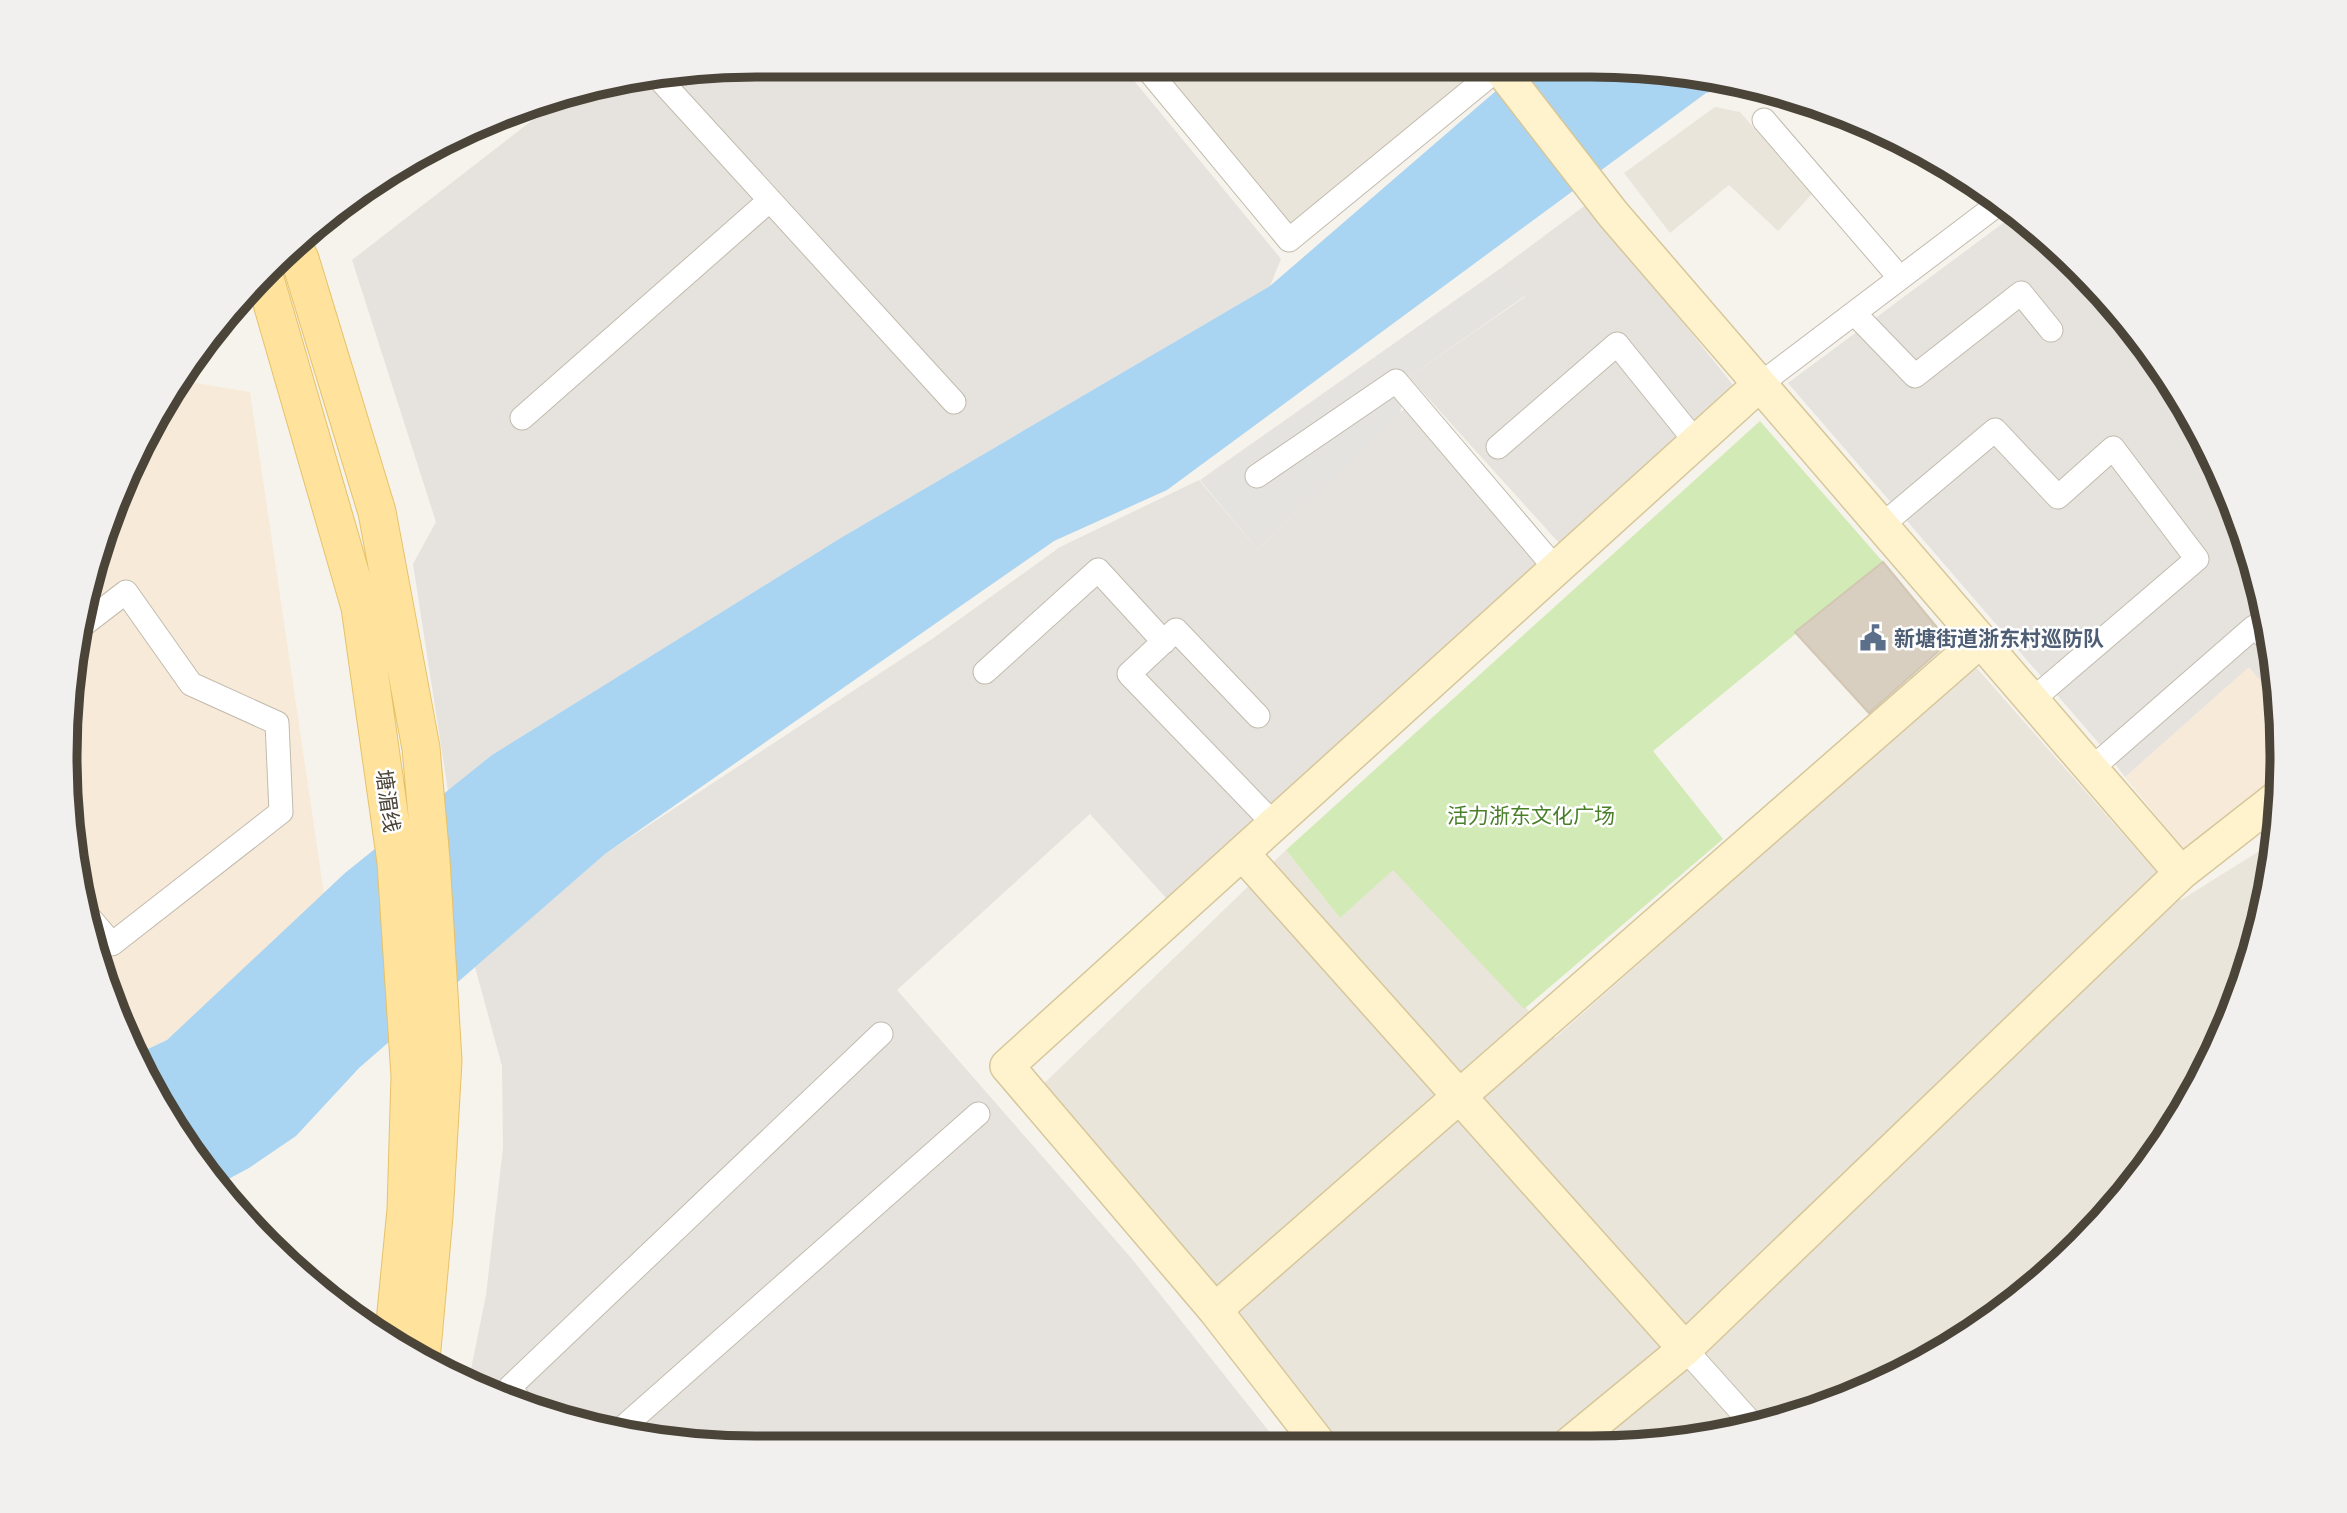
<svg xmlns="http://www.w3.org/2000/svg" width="2347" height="1513" viewBox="0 0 2347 1513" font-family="'Space Grotesk','Noto Sans SC',sans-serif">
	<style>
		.residential { fill: #eae5da }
		.commercial { fill: #f7ead8 }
		.industrial { fill: #e6e2dd }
		.green { fill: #d2eab5 }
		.parking { fill: #e5e3e0 }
		.water { fill: #a9d4f2 }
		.building { fill: #d8cfc1; stroke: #d3c7b4; stroke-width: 2 }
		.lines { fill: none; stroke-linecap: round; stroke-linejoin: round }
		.street-casing { stroke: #c2bbae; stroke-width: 25 }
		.secondary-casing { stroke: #d6c79b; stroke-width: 36 }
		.primary-casing { stroke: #e6c16a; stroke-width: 39 }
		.street { stroke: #fff; stroke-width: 23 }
		.secondary { stroke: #fff3cd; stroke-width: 33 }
		.primary { stroke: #ffe39c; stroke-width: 37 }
		.labels { text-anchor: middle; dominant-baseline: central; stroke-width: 5; stroke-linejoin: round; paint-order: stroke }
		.service-label { font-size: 21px; font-weight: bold; fill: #4e5e75; stroke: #fff; text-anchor: start }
		.street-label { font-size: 21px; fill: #4b4439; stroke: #fff }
		.park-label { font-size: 21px; fill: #4a7f2a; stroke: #fff }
		.rim { fill: none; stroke: #4b4439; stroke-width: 9 }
	</style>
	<rect width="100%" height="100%" fill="#f6f3ec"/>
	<!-- residential -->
	<path class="residential" d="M1163 71H1478L1288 228Z
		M1715 107 1740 112 1812 194 1778 231 1729 185 1670 233 1624 173Z
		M1975 666 2181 900 2261 850 2272 863 2246 978 2190 1102 2111 1212 2012 1305 1897 1377 1769 1425 1635 1447 1329 1445 1032 1095 1286 850 1340 918 1393 869 1555 1038Z"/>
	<!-- commercial -->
	<path class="commercial" d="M190 382 250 392 324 894 167 1040 135 1055 118 1022 88 935 71 846 66 712 102 534 157 411 163 402Z
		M2249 667 2280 704 2279 777 2186 853 2125 777Z"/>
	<!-- industrial -->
	<path class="industrial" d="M666 71H1126L1281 259 1270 286 839 539 492 755 448 791 413 564 436 522 352 260 566 94Z
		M1587 204 1734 386 1559 543 1409 377 1525 297 1501 268Z
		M2014 215 2046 236 2139 335 2211 450 2259 577 2280 704 2249 667 2125 777 2102 747 1788 383Z
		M1405 408 1538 566 1167 899 1090 814 897 990 1132 1259 1280 1445 667 1442 491 1395 468 1384 486 1295 503 1148 502 1066 475 967 605 854 932 639 1060 547 1199 480 1258 550Z"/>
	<!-- green -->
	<path class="green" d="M1760 421 1883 562 1653 751 1723 839 1524 1009 1393 870 1340 918 1286 850Z"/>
	<!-- parking -->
	<path class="parking" d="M1501 268 1525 296 1409 377 1400 413 1258 550 1200 480Z"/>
	<!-- water -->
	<path class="water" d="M1519 71H1681L1742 85 1706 93 1167 490 1054 541 605 854 359 1068 296 1136 249 1168 219 1184 181 1140 135 1055 167 1040 345 873 492 755 839 539 1270 286Z"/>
	<!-- building -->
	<path class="building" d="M1883 562 1949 642 1869 713 1795 632Z"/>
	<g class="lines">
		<!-- street casing -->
		<g class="street-casing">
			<path id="street" d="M1149 71 1289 240 1495 71
				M654 73 954 402
				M1764 120 1900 278
				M1854 313 1915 376 2021 293 2051 330
				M1759 385 1998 204
				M522 418 770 200
				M1498 447 1617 344 1696 442
				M1257 476 1396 381 1556 569
				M1881 526 1995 430 2058 497 2113 448 2197 559 2031 701
				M985 672 1098 570 1164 642
				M1258 716 1176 630 1129 674 1274 824
				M2090 770 2254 627 2269 640
				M2259 812 2277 833
				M83 910 112 944 281 812 277 723 191 684 126 592 83 625
				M1685 1349 1755 1427
				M522 1404 510 1387 881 1034
				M620 1430 978 1114"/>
		</g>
		<!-- secondary casing -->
		<g class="secondary-casing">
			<path id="secondary" d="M1502 71 1613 214 2181 873 2278 797
				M1759 385 1007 1066 1215 1310 1980 641
				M1242 853 1685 1349 2181 873
				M1215 1310 1320 1445
				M1567 1446 1685 1349"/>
		</g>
		<!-- primary casing -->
		<g class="primary-casing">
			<path id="primary" d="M293 246 300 259 377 512 421 748 431 860 443 1061 434 1216 421 1360
				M263 272 360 607 396 862 410 1076 406 1210 393 1343"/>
		</g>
		<!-- street -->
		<use href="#street" class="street"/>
		<!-- secondary -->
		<use href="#secondary" class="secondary"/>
		<!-- primary -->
		<use href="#primary" class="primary"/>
	</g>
	<!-- icons -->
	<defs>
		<g id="civic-bare" transform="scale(2.1)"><path d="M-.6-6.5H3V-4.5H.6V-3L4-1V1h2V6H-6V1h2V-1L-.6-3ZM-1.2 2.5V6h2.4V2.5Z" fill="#5c6f8a" stroke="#fff" stroke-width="2.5" paint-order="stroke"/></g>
	</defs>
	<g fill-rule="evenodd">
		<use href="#civic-bare" x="1873" y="638"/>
	</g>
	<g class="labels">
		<!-- service labels -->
		<g class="service-label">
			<text x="1894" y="638">新塘街道浙东村巡防队</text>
		</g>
		<!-- street labels -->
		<g class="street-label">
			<text transform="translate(388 801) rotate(82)">塘湄线</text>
		</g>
		<!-- park labels -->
		<g class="park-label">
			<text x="1531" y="815">活力浙东文化广场</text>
		</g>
	</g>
	<!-- crop -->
	<path d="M0 0H2347V1513H0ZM756 77H1591A679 679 0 0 1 2270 756V757A679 679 0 0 1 1591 1436H756A679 679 0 0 1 77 757V756A679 679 0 0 1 756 77Z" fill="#f1f0ef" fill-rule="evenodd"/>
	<path class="rim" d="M756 77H1591A679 679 0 0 1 2270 756V757A679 679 0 0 1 1591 1436H756A679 679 0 0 1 77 757V756A679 679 0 0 1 756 77Z"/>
</svg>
